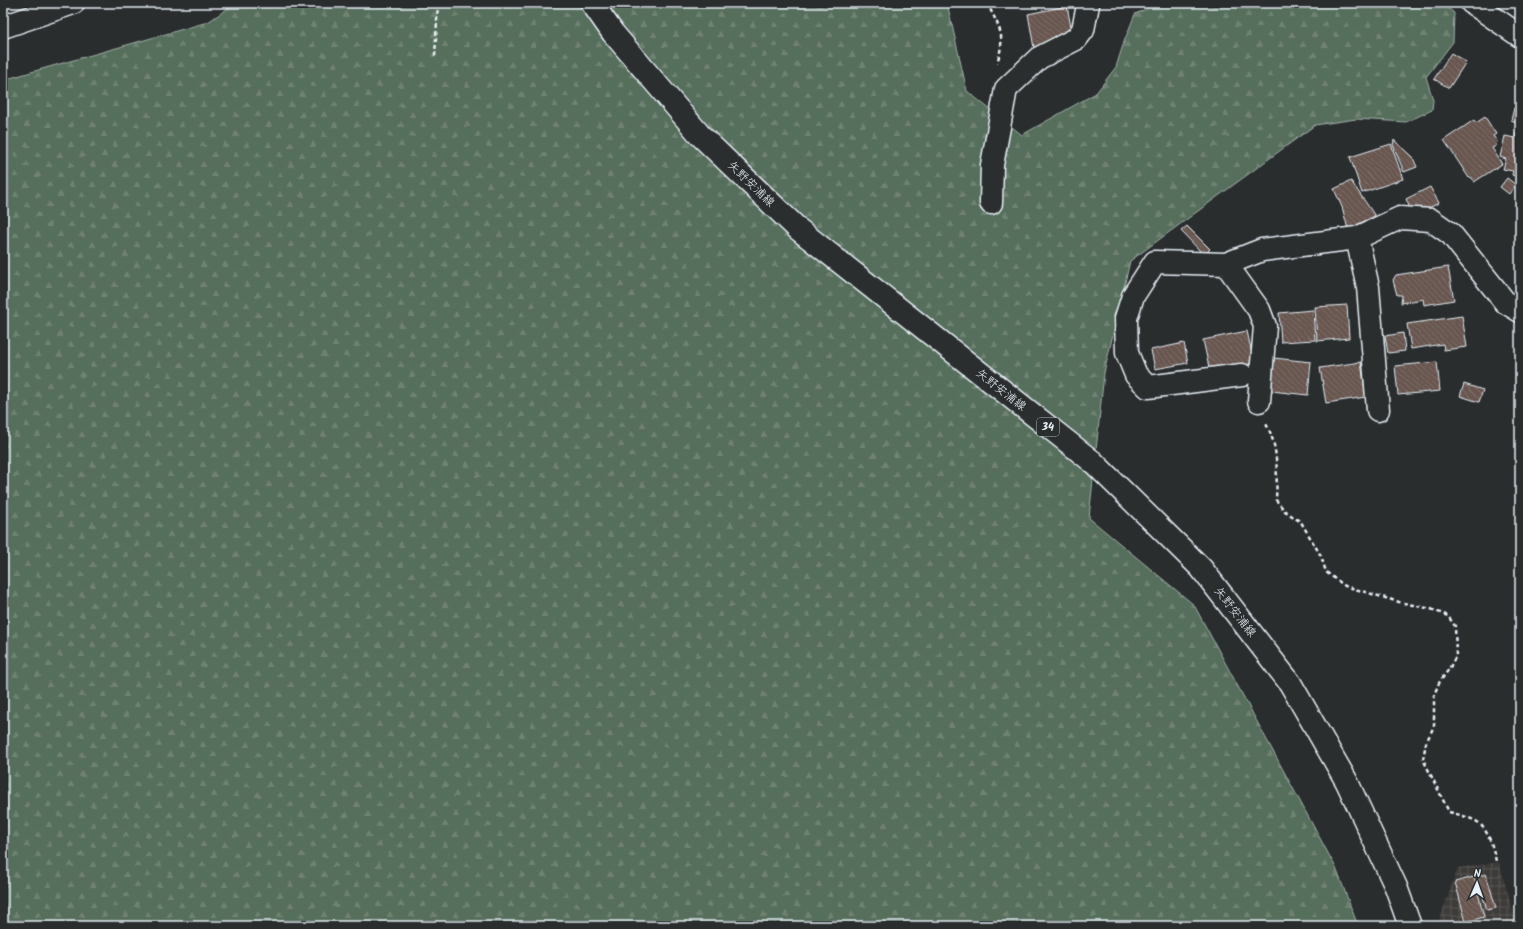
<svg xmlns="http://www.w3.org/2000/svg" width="1523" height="929" viewBox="0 0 1523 929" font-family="Kalam,'Klee One',sans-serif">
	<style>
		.industrial { fill: url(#industrial-grid) }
		.forest { fill: url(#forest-firs); stroke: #a0b0aa }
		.building { fill: url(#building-back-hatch); stroke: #e8f1f8 }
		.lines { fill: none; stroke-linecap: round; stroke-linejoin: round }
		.minor-casing { stroke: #e8f1f8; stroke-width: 25 }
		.major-casing { stroke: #e8f1f8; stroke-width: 25 }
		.path { stroke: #e8f1f8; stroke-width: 2.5; stroke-dasharray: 4 3; stroke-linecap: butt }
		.minor { stroke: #2a2d2e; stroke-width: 22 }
		.major { stroke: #2a2d2e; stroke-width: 22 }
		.labels { text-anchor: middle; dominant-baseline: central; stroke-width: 3.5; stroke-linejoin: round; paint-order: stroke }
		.shield { fill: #2a2d2e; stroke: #afb6bb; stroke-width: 1 }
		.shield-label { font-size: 11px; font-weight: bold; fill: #e8f1f8 }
		.street-label { font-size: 12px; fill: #e8f1f8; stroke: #2a2d2e }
	</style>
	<defs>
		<pattern id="industrial-grid" width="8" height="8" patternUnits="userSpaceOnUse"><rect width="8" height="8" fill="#3d3a38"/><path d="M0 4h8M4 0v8" fill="none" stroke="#595756"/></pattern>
		<pattern id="forest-firs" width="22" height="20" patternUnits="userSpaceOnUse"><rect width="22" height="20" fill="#576e5b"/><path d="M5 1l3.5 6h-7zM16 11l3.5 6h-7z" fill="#6f8373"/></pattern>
		<pattern id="building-back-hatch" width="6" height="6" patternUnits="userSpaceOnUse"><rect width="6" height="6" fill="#685750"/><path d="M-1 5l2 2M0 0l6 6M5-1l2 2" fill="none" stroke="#7e706a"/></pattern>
	</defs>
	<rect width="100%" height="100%" fill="#2a2d2e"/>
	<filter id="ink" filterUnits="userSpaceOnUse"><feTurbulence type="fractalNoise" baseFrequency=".025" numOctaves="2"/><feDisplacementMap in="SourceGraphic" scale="8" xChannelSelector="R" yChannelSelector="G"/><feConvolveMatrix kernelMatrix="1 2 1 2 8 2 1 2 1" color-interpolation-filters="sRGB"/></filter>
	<g filter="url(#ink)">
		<!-- industrial -->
		<path class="industrial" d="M1499 862 1517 926H1437L1458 868Z"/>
		<!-- forest -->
		<path class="forest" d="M236 3H947L967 91 1022 135 1096 93 1116 67 1124 42 1135 14 1160 3H1442L1454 13 1453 42 1426 77 1433 100 1432 110 1406 122 1356 119 1315 125 1130 261 1104 373 1089 518 1194 605 1336 868 1358 926H3V80L208 22Z"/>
		<!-- building -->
		<path class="building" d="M1067 6 1072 33 1054 37 1055 44 1034 48 1028 14Z
			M1451 53 1466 62 1449 88 1434 79Z
			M1514 108 1520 110V178L1512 175 1513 171 1503 169 1506 159 1500 157 1505 136 1515 138 1519 123 1511 120Z
			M1485 117 1496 134 1493 136 1497 141 1496 146 1492 148 1502 164 1474 182 1470 177 1469 178 1444 140 1474 120 1476 123Z
			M1394 140 1413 158 1417 167 1404 172 1393 145Z
			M1391 144 1403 179 1362 193 1350 157Z
			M1507 178 1516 185 1509 194 1500 187Z
			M1351 181 1375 216 1348 229 1342 207 1334 189Z
			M1430 187 1439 203 1413 215 1406 199Z
			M1187 226 1210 249 1204 255 1181 231Z
			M1448 267 1454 300 1424 305 1423 299 1401 303 1402 295H1397L1393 280 1396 275Z
			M1347 305 1349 338 1317 341 1315 307Z
			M1313 310 1315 340 1281 342 1279 313Z
			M1462 316 1467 347 1444 350 1443 344 1411 349 1407 324Z
			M1247 331 1254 363 1210 372 1203 340Z
			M1403 333 1405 351 1388 353 1385 336Z
			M1184 343 1188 363 1155 369 1151 350Z
			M1274 358 1311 362 1308 395 1271 391Z
			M1361 362 1366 397 1326 403 1320 368Z
			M1437 362 1440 391 1398 395 1395 366Z
			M1464 384 1483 390 1479 402 1460 396Z
			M1486 874 1496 908 1487 910 1477 877Z
			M1474 877 1484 917 1466 922 1455 882Z"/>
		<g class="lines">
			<!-- minor casing -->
			<g class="minor-casing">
				<path id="minor" d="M3 27 73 3
					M991 203 992 165 1006 89 1039 58 1076 39 1083 30 1088 5 1087 3
					M1357 238 1368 287 1378 410
					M1226 264 1259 310 1265 326 1259 401
					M1242 375 1148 387 1136 375 1127 353 1126 318 1133 296 1155 262 1226 264 1262 250 1357 238 1400 218 1431 220 1451 234 1505 302 1520 311"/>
			</g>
			<!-- major casing -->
			<g class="major-casing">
				<path id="major" d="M592 3 613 33 700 135 798 229 1093 462 1201 568 1290 683 1347 782 1396 887 1410 926
					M1472 3 1520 36"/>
			</g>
			<!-- path -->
			<path class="path" d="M987 3C1000 29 1006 34 997 63
				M435 56 438 3
				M1266 424C1279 446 1277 475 1276 500L1285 511 1301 522 1321 556 1326 572 1345 586 1399 602 1431 609 1448 616 1455 626 1456 656 1449 669 1439 683 1434 695V726L1426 743 1423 759 1449 812C1456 814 1473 818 1479 823 1489 832 1493 848 1496 861"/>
			<!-- minor -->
			<use href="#minor" class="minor"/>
			<!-- major -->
			<use href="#major" class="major"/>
		</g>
	</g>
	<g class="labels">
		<!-- shield labels -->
		<rect class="shield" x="1037" y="418" width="22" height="18" rx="3"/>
		<g class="shield-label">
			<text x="1048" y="427">34</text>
		</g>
		<!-- street labels -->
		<g class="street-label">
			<text transform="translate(751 184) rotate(44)">矢野安浦線</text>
			<text transform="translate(1001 390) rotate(38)">矢野安浦線</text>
			<text transform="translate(1235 612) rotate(52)">矢野安浦線</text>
		</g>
	</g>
	<!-- margin -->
	<rect width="1523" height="929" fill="none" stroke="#2a2d2e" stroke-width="16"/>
	<rect x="8" y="8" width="1507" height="913" fill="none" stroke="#e8f1f8" stroke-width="1.5" filter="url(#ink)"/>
	<!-- north arrow -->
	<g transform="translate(1477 883) rotate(2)" stroke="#2a2d2e" stroke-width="3" paint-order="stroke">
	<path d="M0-3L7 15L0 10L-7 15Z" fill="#e8f1f8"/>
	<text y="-6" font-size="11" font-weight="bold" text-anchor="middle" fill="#e8f1f8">N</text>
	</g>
</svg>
